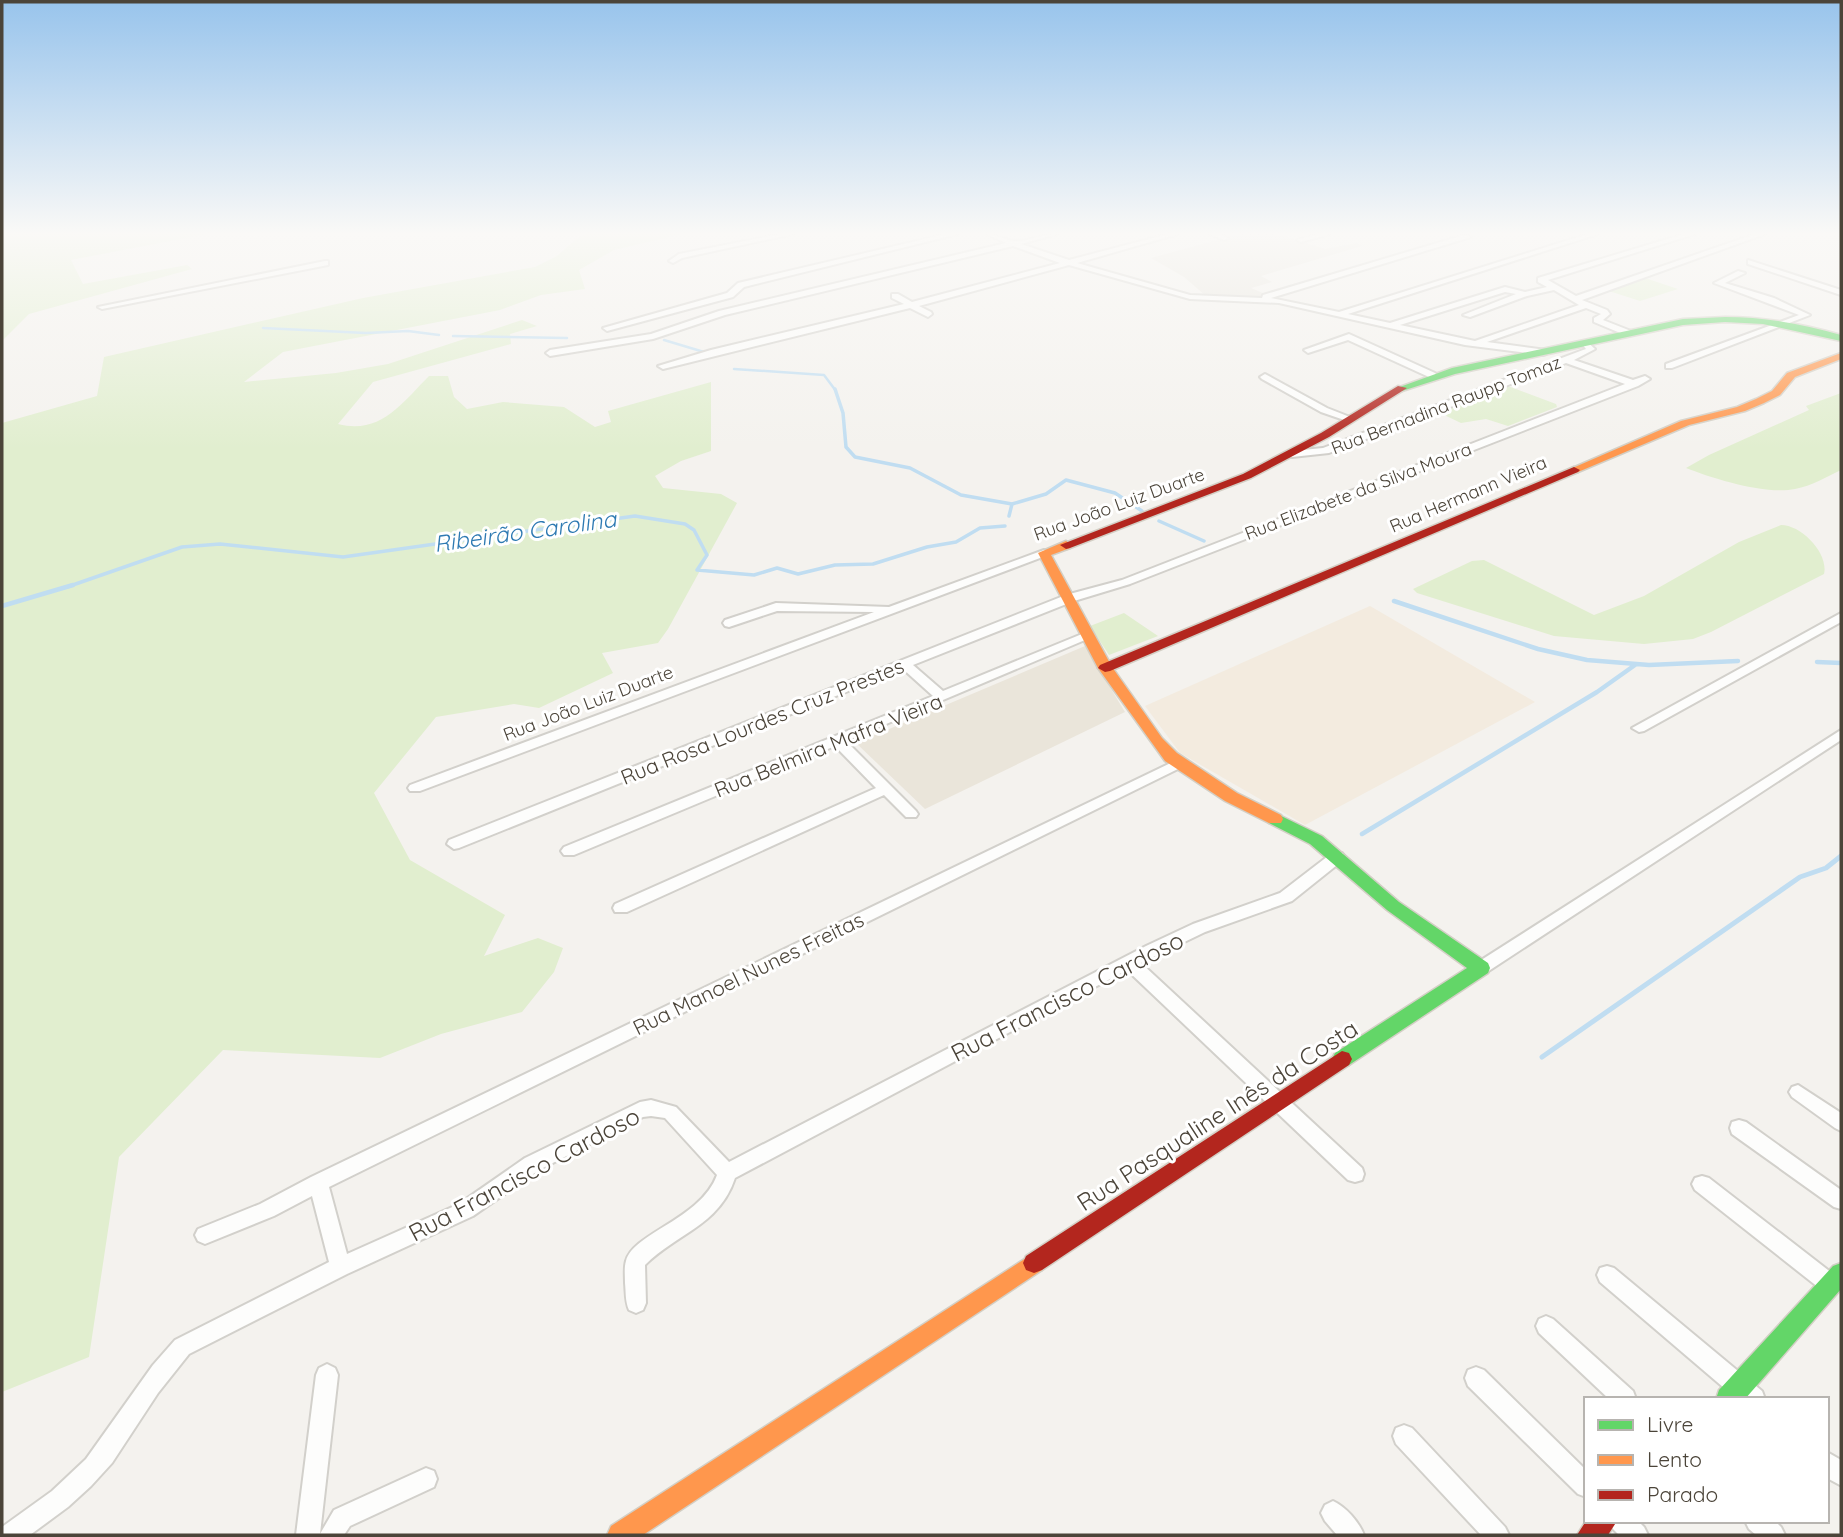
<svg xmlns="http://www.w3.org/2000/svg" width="1843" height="1537" viewBox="0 0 1843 1537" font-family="Quicksand,sans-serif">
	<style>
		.residential { fill: #e7e4dc }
		.commercial { fill: #f3ebdf }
		.education { fill: #eae5da }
		.green { fill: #e1eecf }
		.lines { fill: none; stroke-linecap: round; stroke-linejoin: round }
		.stream-far3 { stroke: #c0ddf1; stroke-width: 2.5 }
		.stream-far2 { stroke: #c0ddf1; stroke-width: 3.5 }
		.stream-far1 { stroke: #c0ddf1; stroke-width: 4.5 }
		.stream { stroke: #c0ddf1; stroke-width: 5 }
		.street-casing { stroke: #d2d0cb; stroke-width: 4 }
		.fast-casing { stroke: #d3cfc5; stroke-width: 3 }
		.slow-casing { stroke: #d3cfc5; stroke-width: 3 }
		.jam-casing { stroke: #d3cfc5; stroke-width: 3 }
		.street { fill: #fdfdfc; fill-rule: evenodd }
		.fast { fill: #63d668; fill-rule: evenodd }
		.slow { fill: #ff974d; fill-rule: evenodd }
		.jam { fill: #b3261e; fill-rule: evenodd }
		.labels { text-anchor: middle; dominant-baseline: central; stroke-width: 6; stroke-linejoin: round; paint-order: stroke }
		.far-street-label { font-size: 18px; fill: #4b4439; stroke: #fff }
		.street-label { font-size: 21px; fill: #4b4439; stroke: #fff }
		.water-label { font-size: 23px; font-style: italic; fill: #2e7ab2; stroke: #fff }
		.near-street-label { font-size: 24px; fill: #4b4439; stroke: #fff }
	</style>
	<rect width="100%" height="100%" fill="#f4f2ee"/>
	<!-- residential -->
	<path class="residential" d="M1239 234H1277L1325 249 1357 243 1362 246 1261 276 1272 282 1251 288 1265 294 1258 297 1206 296 1184 277 1151 258Z"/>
	<!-- commercial -->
	<path class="commercial" d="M1370 606 1535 702 1305 825 1180 753 1145 706Z"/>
	<!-- education -->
	<path class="education" d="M1085 646 1125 712 925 809 856 743Z"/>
	<!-- green -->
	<path class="green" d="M2 234H207L71 260 83 284 187 265 192 269 29 314 2 341Z
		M591 234H682L614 250 579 270 585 289 541 295 500 310 283 352 244 382 336 373 388 364 522 320 537 326 510 334 511 344 373 382 338 424C381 435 402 403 429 376H448L454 397 467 409 503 402 564 407 595 427 611 422 608 411 711 382V451L681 461 655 476 663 488 721 494 737 503 668 629 658 643 602 653 613 673 539 708 514 704 436 717 374 793 410 860 505 915 484 956 538 938 563 948 554 972 522 1012 441 1034 380 1058 223 1050 119 1157 89 1357 2 1392V423L97 396 104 357 363 298 535 267 557 256 581 235Z
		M1645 278 1678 289 1640 301 1609 291Z
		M1505 385 1556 404 1557 407 1508 426 1486 419 1461 423 1440 413 1439 410Z
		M1841 393V470C1826 477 1812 486 1795 489 1766 495 1714 479 1686 468L1709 455 1809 410 1806 406Z
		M1781 525C1802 525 1829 554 1824 574L1711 632 1693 639 1644 644 1554 636 1417 593 1413 589 1472 561 1484 560 1594 615 1644 596 1739 542Z
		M1124 613 1158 636 1109 655 1090 626Z"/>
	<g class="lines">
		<!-- stream-far3 -->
		<path class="stream-far3" d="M263 328 366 333 408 331 439 335
			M453 336 567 338
			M664 340 704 352
			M734 369 824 375 836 391"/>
		<!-- stream-far2 -->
		<path class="stream-far2" d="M835 389 843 413 846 447 855 457 910 468 961 495 1012 504
			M1009 516 1012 504 1046 494 1066 480 1115 493 1142 511
			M1159 521 1204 541
			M67 587 182 547 220 544 343 557 635 516 685 524 694 530 707 555 697 570 754 575 777 568 798 574 835 565 873 564 927 547 956 542 980 528 1005 526"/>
		<!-- stream-far1 -->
		<path class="stream-far1" d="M1394 601 1538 649 1587 660 1649 665 1738 661
			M2 606 73 585
			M1817 662 1841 663
			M1362 834 1597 692 1635 665"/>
		<!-- stream -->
		<path class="stream" d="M1542 1057 1800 877 1826 868 1841 856"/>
		<!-- street casing -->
		<g class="street-casing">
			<path id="street" d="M780 234H793L682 258 673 263 669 261 679 254Z
				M946 234H958L744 287 733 297 607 331 603 328 727 293 738 283Z
				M987 234C997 234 1006 241 1016 241 1029 241 1043 234 1057 234L1021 244 1069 260 1168 234H1178L1077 263 1190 295 1262 298 1263 295 1464 235 1471 237 1271 298 1339 312 1588 234H1598L1348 314 1390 323 1505 287 1525 292 1547 287 1538 282V278L1684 234H1695L1548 280 1576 296 1755 234H1765L1582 300 1607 310 1610 314 1603 320 1631 331V335H1625L1594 322V318L1601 314 1586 308 1487 342 1546 350V354L1543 355 1465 345 1279 303 1190 299 1069 265 919 306 931 312 932 314 928 317 910 308 663 369 658 366 711 350 904 304 892 298V294H898L912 302 1060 263 1013 246 725 315 653 339 550 356 546 353 550 350 651 334 719 311 1006 243ZM1554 290 1579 305 1475 341 1400 325 1505 292 1516 294 1463 315 1470 317 1527 296Z
				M1209 234H1219L1228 238 1224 240Z
				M1318 234H1330L1301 242 1297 240Z
				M1748 260 1841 290V295L1748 264Z
				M325 261H328V265L102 309 98 307Z
				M1738 271 1745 273 1725 283 1774 298 1810 315 1672 368H1666V364L1799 315 1714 283Z
				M1349 334 1435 373 1437 375 1429 377 1348 340 1308 353 1304 350Z
				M1586 341 1595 349 1574 360 1633 380 1645 376 1650 379 1638 386 1130 584 1074 601 913 665 943 691 1082 634H1090L1092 637 846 741 916 811 918 814 916 817H906L884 795 627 912H615L613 908 615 904 876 788 835 746 574 855H564L561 851 564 847 933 696 903 669 459 848 454 849 447 844 449 840 1066 595 1122 580 1625 384 1566 363 1329 453 1292 457 1287 454 1292 451 1323 448 1583 350 1586 349 1582 344Z
				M1265 374 1327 408 1355 419 1350 422 1321 412 1262 379 1260 377Z
				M1044 550 1048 551V555L420 791H410L408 788 410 785 874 612 777 611 729 627 725 626 723 623 725 620 776 603 889 607Z
				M1841 613V622L1644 731 1639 732 1632 728Z
				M1841 730V740L1487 972 1481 974 1475 972 1473 968 1475 964Z
				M1179 759 1184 760 1186 763 1184 766 329 1187 347 1254 459 1204 525 1158 640 1102 651 1100 676 1107 729 1162 1146 946 1193 924 1280 893 1332 853H1342L1345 857 1342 861 1292 901 1205 932 1141 963 1362 1168 1364 1174 1362 1180 1355 1182 1348 1180 1127 970 735 1178C719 1226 677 1233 645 1265L646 1303 643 1310 636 1313 629 1310C625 1301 626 1292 625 1283 625 1276 624 1267 626 1261 633 1233 701 1219 717 1175L665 1118 651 1116 643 1117 539 1170 473 1216 347 1274 189 1354 158 1393 112 1463 91 1486 68 1507 30 1535H2V1527L52 1491 86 1459 153 1365 175 1340 329 1262 312 1196 274 1216 205 1244 198 1241 195 1235 198 1229 260 1204 311 1177Z
				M1798 1085 1841 1113V1131L1835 1128 1792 1097 1789 1092 1792 1087Z
				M1739 1120 1746 1122 1841 1190V1209L1834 1207 1732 1134 1730 1128 1732 1122Z
				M1702 1176 1709 1178 1837 1277 1840 1284 1837 1291 1830 1294 1823 1291 1695 1190 1692 1184 1695 1178Z
				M1607 1266 1614 1268 1762 1391 1765 1399H1737L1600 1282 1597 1275 1600 1268Z
				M1546 1316 1553 1319 1633 1391 1636 1399H1609L1539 1333 1536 1326 1539 1319Z
				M327 1364 335 1368 338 1375 320 1534 334 1510 426 1468 434 1471 437 1479 434 1487 350 1526 344 1535H296L316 1375 319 1368Z
				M1476 1367 1484 1370 1586 1470V1497L1578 1494 1468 1386 1465 1378 1468 1370Z
				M1404 1425 1412 1428 1505 1527 1509 1535H1481L1396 1444 1393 1436 1396 1428Z
				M1827 1452 1841 1460 1840 1485 1827 1478Z
				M1333 1501C1346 1507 1359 1522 1364 1535H1337L1325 1521 1321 1513 1325 1505Z
				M1609 1521H1638L1644 1527 1648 1535H1619L1613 1529Z
				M1745 1521H1775L1781 1527 1785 1535H1756L1749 1529Z"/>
		</g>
		<!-- fast casing -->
		<g class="fast-casing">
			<path id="fast" d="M1725 317C1765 317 1803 324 1841 335V341L1763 324 1725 322 1683 325 1455 374 1402 391 1397 388 1452 368 1683 319Z
				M1275 813 1322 836 1399 902 1488 963 1490 968 1488 973 1349 1065 1342 1067 1335 1065 1332 1059 1335 1053 1467 968 1387 910 1310 844 1269 823 1267 819Z
				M1841 1263V1289L1745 1399H1716L1719 1390 1833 1266Z"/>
		</g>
		<!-- slow casing -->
		<g class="slow-casing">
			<path id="slow" d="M1841 353V359L1795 377 1780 395 1764 403 1745 411 1689 425 1578 472 1574 473 1568 470 1681 421 1737 407 1756 399 1772 391 1787 373Z
				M1066 541 1072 545 1070 548 1051 555 1112 667 1162 738 1177 753 1237 793 1281 815 1283 819 1281 823H1269L1225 801 1165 761 1098 668 1038 553Z
				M1034 1253 1042 1256 1045 1263 1042 1270 643 1535H607L611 1526Z"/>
		</g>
		<!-- jam casing -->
		<g class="jam-casing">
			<path id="jam" d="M1398 386 1407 388 1329 437 1251 478 1070 548 1066 549 1060 545 1243 474 1321 433Z
				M1574 467 1580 470 1578 472 1110 671 1105 672 1098 668 1100 665Z
				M1342 1051 1349 1053 1352 1059 1349 1065 1042 1270 1034 1273 1026 1270 1023 1263 1026 1256Z
				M1586 1521H1617L1608 1535H1577Z"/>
		</g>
		<!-- street -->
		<use href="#street" class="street"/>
		<!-- fast -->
		<use href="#fast" class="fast"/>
		<!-- slow -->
		<use href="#slow" class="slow"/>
		<!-- jam -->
		<use href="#jam" class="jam"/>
	</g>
	<!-- sky -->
	<linearGradient id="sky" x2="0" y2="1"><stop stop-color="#98c4ec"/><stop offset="0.52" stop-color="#faf9f7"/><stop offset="1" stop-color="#faf9f7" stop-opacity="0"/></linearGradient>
	<rect width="1843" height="449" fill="url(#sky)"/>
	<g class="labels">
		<!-- far-street labels -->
		<g class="far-street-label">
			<text transform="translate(1446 405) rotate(-21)">Rua Bernadina Raupp Tomaz</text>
			<text transform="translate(1358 491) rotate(-21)">Rua Elizabete da Silva Moura</text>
			<text transform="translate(1468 494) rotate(-23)">Rua Hermann Vieira</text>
			<text transform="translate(1119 504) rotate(-20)">Rua João Luiz Duarte</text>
			<text transform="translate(588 703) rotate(-21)">Rua João Luiz Duarte</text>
		</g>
		<!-- street labels -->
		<g class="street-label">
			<text transform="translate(762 721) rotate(-22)">Rua Rosa Lourdes Cruz Prestes</text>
			<text transform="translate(828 745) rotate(-22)">Rua Belmira Mafra Vieira</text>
			<text transform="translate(748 973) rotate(-26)">Rua Manoel Nunes Freitas</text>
		</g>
		<!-- water labels -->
		<g class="water-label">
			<text transform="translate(525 531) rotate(-8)">Ribeirão Carolina</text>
		</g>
		<!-- near-street labels -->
		<g class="near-street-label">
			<text transform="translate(1067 996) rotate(-27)">Rua Francisco Cardoso</text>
			<text transform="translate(1217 1115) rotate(-33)">Rua Pasqualine Inês da Costa</text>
			<text transform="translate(524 1174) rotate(-28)">Rua Francisco Cardoso</text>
		</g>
	</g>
	<!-- border -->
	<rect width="1843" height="1537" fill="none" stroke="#4b4439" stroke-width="7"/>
	<!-- legend -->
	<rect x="1584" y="1397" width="245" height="126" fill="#ffffff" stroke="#b7b4b0" stroke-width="2"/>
	<rect x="1598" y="1420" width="35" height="10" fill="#63d668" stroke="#b7b4b0" stroke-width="2"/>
	<text x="1647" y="1432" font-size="21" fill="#4b4439">Livre</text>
	<rect x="1598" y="1455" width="35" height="10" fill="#ff974d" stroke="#b7b4b0" stroke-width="2"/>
	<text x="1647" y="1467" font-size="21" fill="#4b4439">Lento</text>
	<rect x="1598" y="1490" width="35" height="10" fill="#b3261e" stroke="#b7b4b0" stroke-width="2"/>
	<text x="1647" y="1502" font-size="21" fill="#4b4439">Parado</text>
</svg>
